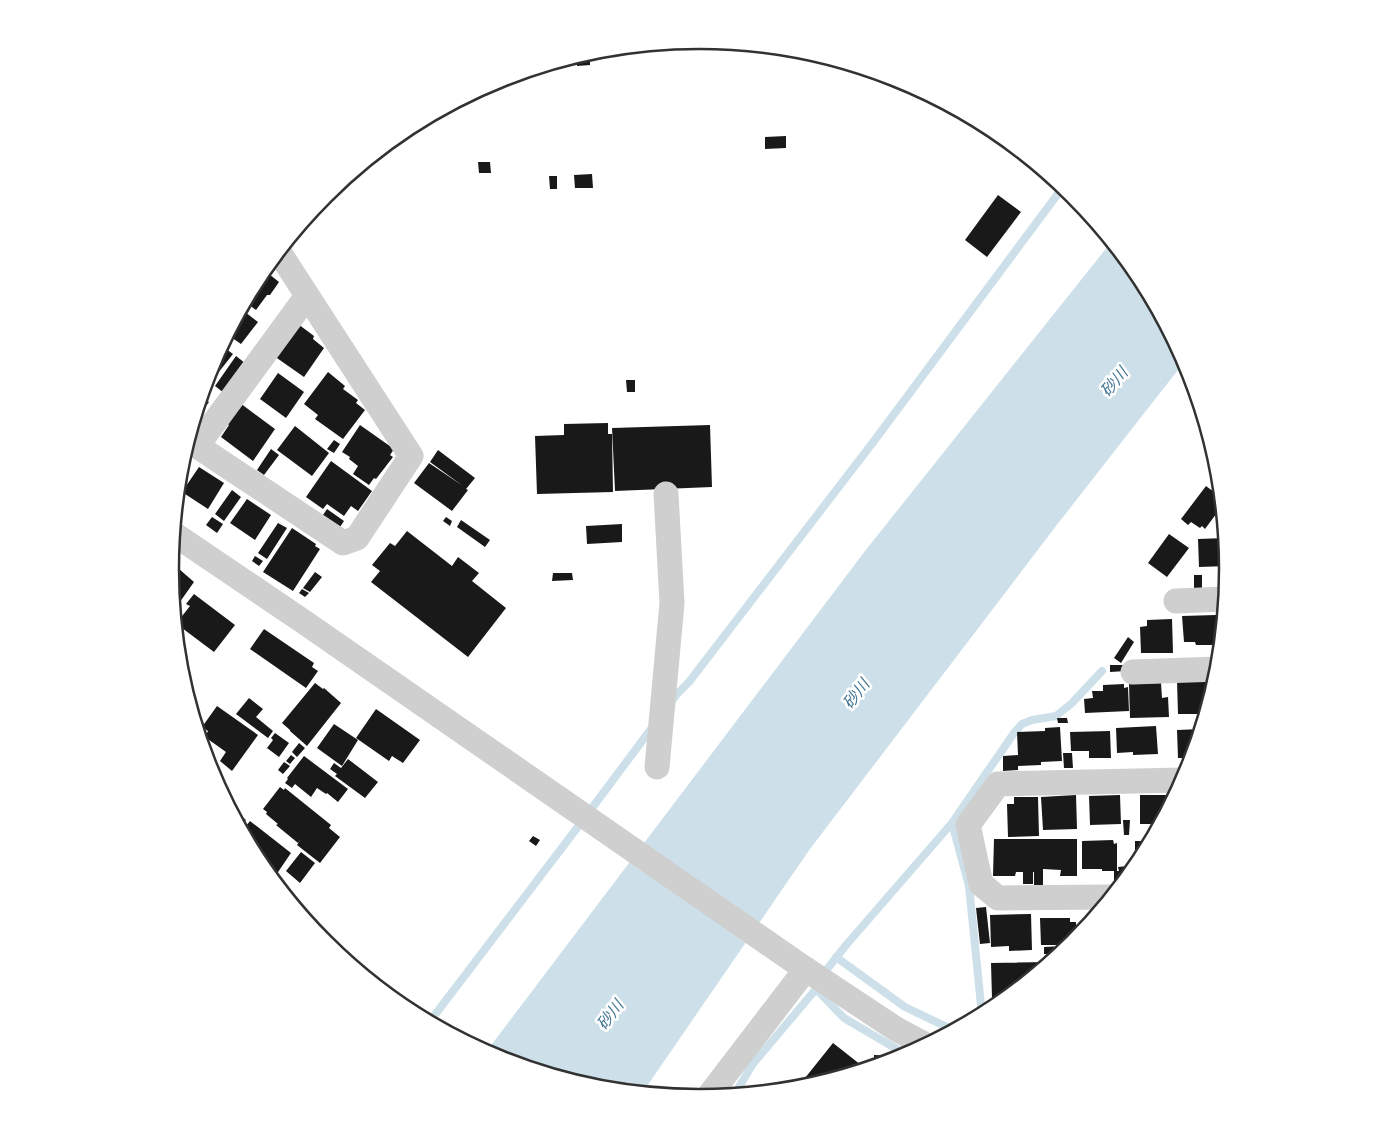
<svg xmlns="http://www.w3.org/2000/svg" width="1399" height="1138" viewBox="0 0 1399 1138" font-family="Karla,'Noto Sans JP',sans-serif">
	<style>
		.water { fill: #cde0ea }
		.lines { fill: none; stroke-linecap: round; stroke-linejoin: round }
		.stream { stroke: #cde0ea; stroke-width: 8 }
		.building { fill: #191919 }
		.minor { stroke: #cfcfcf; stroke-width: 25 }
		.labels { text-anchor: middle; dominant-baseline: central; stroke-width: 5; stroke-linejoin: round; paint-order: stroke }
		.water-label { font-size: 16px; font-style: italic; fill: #437692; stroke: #fff }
		.rim { fill: none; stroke: #323232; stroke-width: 2.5 }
	</style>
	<rect width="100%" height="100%" fill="#fff"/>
	<!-- water -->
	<path class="water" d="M1112 241 1140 275 1185 361 1056 526 810 849 643 1092 596 1088 497 1058 486 1052 865 551Z"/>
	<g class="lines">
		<!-- stream -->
		<path class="stream" d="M671 702 677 694 689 682 874 441 1063 187
			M592 808 654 725
			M952 823 969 886 982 1015
			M836 957 905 1007 953 1030
			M828 968 847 944 952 823 1014 733 1022 724 1032 720 1056 716 1072 703 1102 671
			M431 1020 577 828
			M735 1094 752 1065 816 989 844 1018 907 1055"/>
	</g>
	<!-- building -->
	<path class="building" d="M590 52V65L577 66 576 56Z
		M786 136V148L765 149V137Z
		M478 162H490L491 173H479Z
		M592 174 593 188H575L574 175Z
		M549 176H557V189H550Z
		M998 195 1021 212 987 257 965 240Z
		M264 270 279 282 270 295H267L256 310 245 302 260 275Z
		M241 309 258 322 241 344 228 335Z
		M298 324 314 336 313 339 324 348 304 377 274 356Z
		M222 346 233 354 214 378 208 374 211 366Z
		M236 356 245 363 224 393 215 386Z
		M328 372 345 386 343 389 358 400 356 403 365 410 343 439 315 419 318 415 304 404Z
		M278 373 304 392 286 418 260 399Z
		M626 380H635V392H627Z
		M201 397 209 402 194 422Z
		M240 403 275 429 253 461 221 437 229 425 226 423Z
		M608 423V434H612L613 492 537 494 535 436 564 435V424Z
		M360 425 394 449 390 455 393 457 376 479 374 478 369 485 353 474 358 466 349 459 350 457 342 452Z
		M710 425 712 487 615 491 612 428Z
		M295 426 329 453 312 476 277 450Z
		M334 440 340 444 334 453 327 449Z
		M271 449 279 455 264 475 257 470Z
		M438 450 475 478 466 489 468 490 452 511 414 483 429 463 463 486 430 462Z
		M331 461 372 491 358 511 351 506 344 516 327 504 323 509 306 497Z
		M199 467 224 483 208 509 182 492Z
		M1206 486 1222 498V506L1205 529 1202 526 1200 528 1191 522 1188 525 1181 519Z
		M232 490 241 497 224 521 215 514Z
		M247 499 271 515 255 540 230 523Z
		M327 509 344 521 340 527 323 515Z
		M212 517 223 524 217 533 206 525Z
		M446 517 452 521 450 526 443 521Z
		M461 520 490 540 485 547 457 527Z
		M278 523 287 528 267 559 258 553Z
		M622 524V542L587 544 586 526Z
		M292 528 316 544 315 546 320 549 293 591 263 572Z
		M407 531 452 566 458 557 479 573 472 581 506 608 468 657 371 582 380 571 372 565 390 543 395 546Z
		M1169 534 1189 548 1167 577 1148 563Z
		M1225 538 1228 566 1199 567 1198 539Z
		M255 556 263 561 259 566 252 561Z
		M171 562 194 582 177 606 174 604 171 569Z
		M1222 570H1228L1227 589H1222Z
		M315 572 322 577 310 592 303 588Z
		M553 573H572L573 580 552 581Z
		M1194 575H1202V588H1194Z
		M302 589 309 593 305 597 299 593Z
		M194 594 235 625 214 652 178 625 181 621 179 620 190 606 186 604Z
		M1216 615 1217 645H1196L1195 642H1184L1182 616Z
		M1172 619 1173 653H1141L1140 627 1147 626V620Z
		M264 629 314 663 312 667 318 671 306 688 250 649Z
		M1128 637 1134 642 1121 663 1114 658Z
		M1110 665H1126V671L1110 672Z
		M1216 680 1206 714H1178L1177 681Z
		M315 683 323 689 324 688 341 703 307 746 290 731V730L282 723Z
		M1161 683 1162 698 1168 697 1169 717 1130 718 1129 684Z
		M1124 684V688L1128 687 1129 711 1085 713 1084 699 1093 698 1092 691H1103V685Z
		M249 698 263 709 256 717 273 731 268 738 236 714Z
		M217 706 258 735 232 771 220 761 226 752 205 737 208 731 202 727Z
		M376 709 420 740 403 763 392 756 389 761 356 738Z
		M1057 718H1067L1068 723H1058Z
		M334 724 358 740 342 766 317 748Z
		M1156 726 1158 754 1133 755V752L1117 753 1116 728Z
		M1060 727 1062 761 1041 762V765L1018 766V770L1003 771V756L1018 755 1017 732 1045 731V728Z
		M1201 729 1192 758H1178L1177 730Z
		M1110 731 1111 758H1089V751H1071L1070 732Z
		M275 733 289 743 279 757 267 748 273 740 271 738Z
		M299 743 305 748 297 757 292 752Z
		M1063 753H1072L1073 768H1064Z
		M291 755 295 758 290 764 286 761Z
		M304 756 348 789 338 802 327 793 326 794 317 788 311 797 295 784 292 788 285 783 288 779 287 778Z
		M348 759 378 782 365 798 335 776 337 774 330 769 334 763 341 768Z
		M284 762 290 766 283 774 278 770Z
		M280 787 284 790 285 788 331 825 329 828 340 837 320 863 297 845 301 839 298 843 276 825 278 824 266 814 267 812 263 809Z
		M1076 795 1077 829 1043 830 1041 797Z
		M1120 795 1121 824 1090 825 1089 796Z
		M1140 795H1176L1160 824H1140Z
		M1014 797H1038L1039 836 1008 837 1007 804H1014Z
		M229 806 246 820 240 827Z
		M1123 820H1130L1129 835H1124Z
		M250 821 291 853 276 875 265 867 264 868 259 863 242 831Z
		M533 836 540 840 536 846 529 841Z
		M994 839H1077V876H1060L1061 870 1043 869V885H1034V872H1033V884H1023V872H1016L1015 876H993Z
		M1113 840 1114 844 1117 843V871H1119L1118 867 1128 866V876L1122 884 1114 885V871H1102V869H1082V841Z
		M1135 841H1151L1139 863 1129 875V868H1135Z
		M301 852 315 863 300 883 286 871Z
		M986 907 990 943 980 944 976 908Z
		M1031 914 1032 950 1009 951V946L991 947 990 915Z
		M1040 918H1070V922H1076V940L1071 945H1041Z
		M1064 946V951L1061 954H1044V947Z
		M1050 962 1003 1001V997L992 998 991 963Z
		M833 1043 861 1065 856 1072 802 1088H797Z
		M874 1055 896 1056V1060L874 1066Z"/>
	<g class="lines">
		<!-- minor -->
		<path class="minor" d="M188 440 343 543 357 538 411 456 279 252
			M197 446 307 296
			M174 534 304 622 798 964 896 1029 926 1045
			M1176 601 1226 599
			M1133 672 1219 669
			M657 767 672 603 666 494
			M1112 897 998 898 981 884 968 825 998 784 1184 780
			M708 1097 806 969"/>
	</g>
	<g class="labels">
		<!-- water labels -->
		<g class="water-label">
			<text transform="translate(1114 382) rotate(-50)">砂川</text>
			<text transform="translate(856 694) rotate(-53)">砂川</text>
			<text transform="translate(610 1015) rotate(-53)">砂川</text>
		</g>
	</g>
	<!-- crop -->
	<path d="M0 0H1399V1138H0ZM179 569a520 520 0 1 1 1040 0a520 520 0 1 1-1040 0Z" fill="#fff" fill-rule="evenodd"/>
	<path class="rim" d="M179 569a520 520 0 1 1 1040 0a520 520 0 1 1-1040 0Z"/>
</svg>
